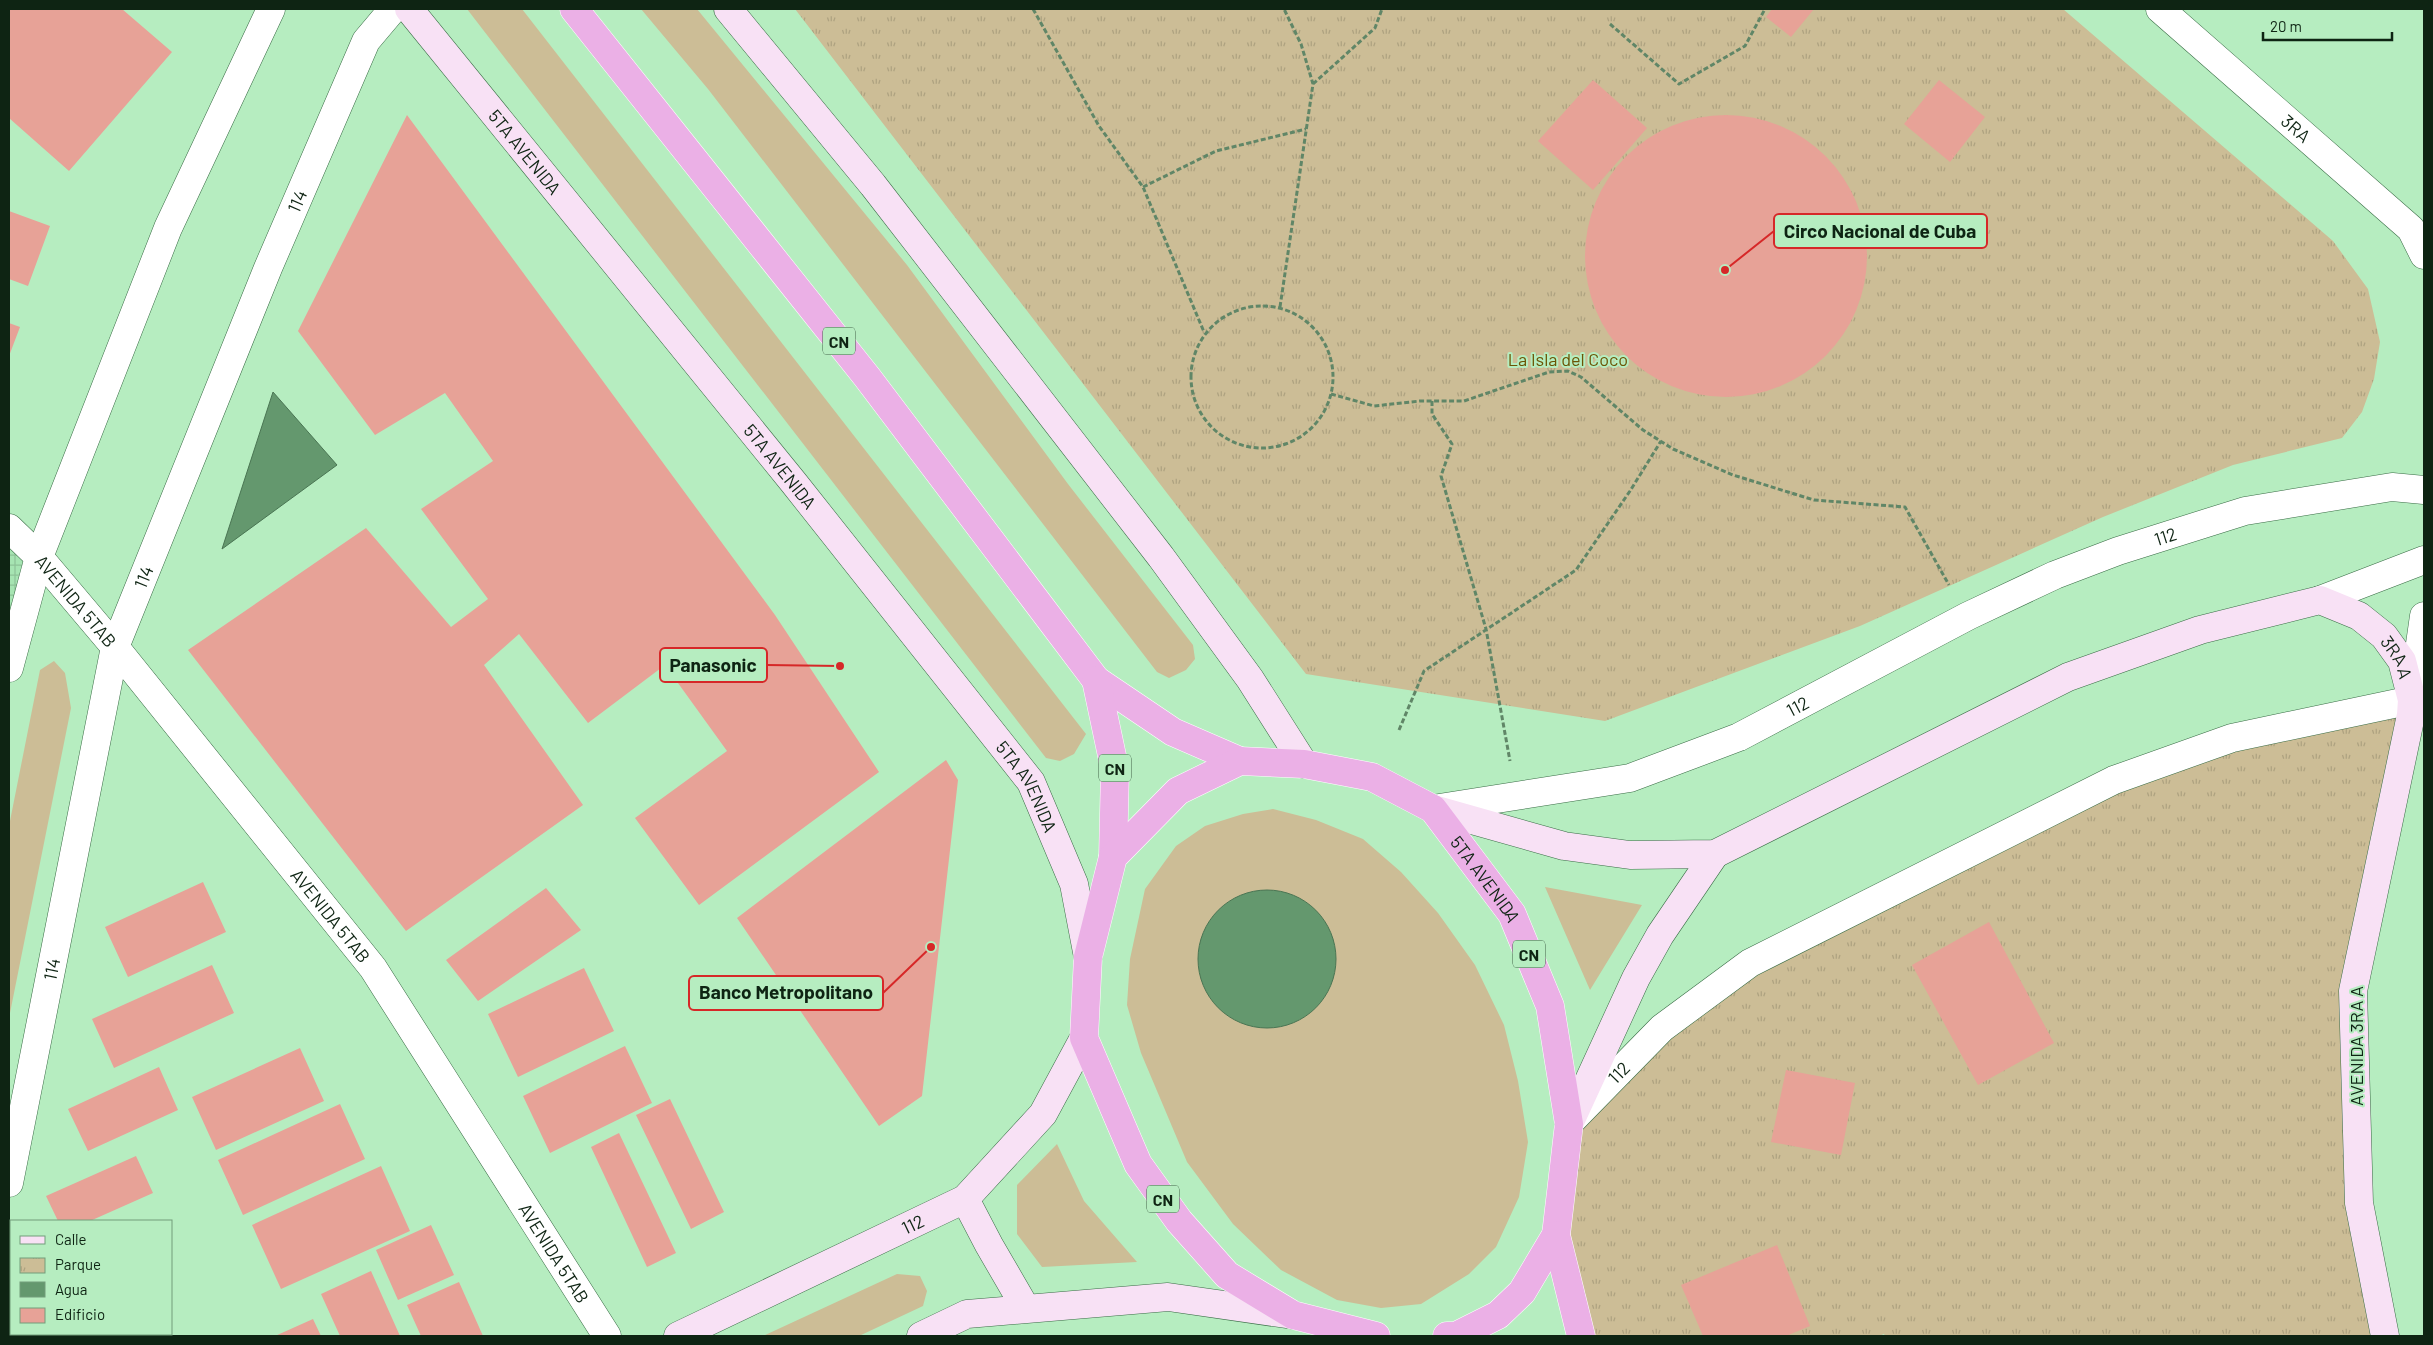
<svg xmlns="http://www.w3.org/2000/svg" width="2433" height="1345" viewBox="0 0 2433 1345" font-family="Barlow,sans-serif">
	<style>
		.industrial { fill: url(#industrial-grid) }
		.grass { fill: #ccbd96 }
		.park { fill: url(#park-tufts) }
		.water { fill: #64986e; stroke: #4a7553 }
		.building { fill: #e7a297 }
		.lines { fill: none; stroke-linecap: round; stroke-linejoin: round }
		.minor-casing { stroke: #396c45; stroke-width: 29 }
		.tertiary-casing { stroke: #396c45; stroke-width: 29 }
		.secondary-casing { stroke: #396c45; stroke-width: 29 }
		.trunk-casing { stroke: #fff; stroke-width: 29 }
		.path { stroke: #608667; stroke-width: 3; stroke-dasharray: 5 2.5; stroke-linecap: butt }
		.minor { stroke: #fff; stroke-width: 28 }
		.tertiary { stroke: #fff; stroke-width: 28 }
		.secondary { stroke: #f8e1f5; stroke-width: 28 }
		.trunk { stroke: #ebb0e6; stroke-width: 28 }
		.labels { text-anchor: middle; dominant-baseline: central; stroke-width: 4; stroke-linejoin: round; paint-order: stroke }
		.shield { fill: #b6edc0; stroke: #406047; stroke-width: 1 }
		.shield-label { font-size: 16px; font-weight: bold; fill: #0e2413 }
		.street-label { font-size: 18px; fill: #0e2413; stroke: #b6edc0 }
		.park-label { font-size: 18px; fill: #6b5405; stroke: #b6edc0 }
		.leader { fill: none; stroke: #d62828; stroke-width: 2 }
		.callout-dot { fill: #d62828; stroke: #b6edc0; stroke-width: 2 }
		.callout { fill: #b6edc0; stroke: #d62828; stroke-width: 2 }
		.callout-label { font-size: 19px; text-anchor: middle; font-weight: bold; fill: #0e2413 }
	</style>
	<defs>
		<pattern id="industrial-grid" width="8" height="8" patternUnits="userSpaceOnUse" patternTransform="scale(1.25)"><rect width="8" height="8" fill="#a6e4b2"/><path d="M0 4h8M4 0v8" fill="none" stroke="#8ec398"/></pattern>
		<pattern id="park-tufts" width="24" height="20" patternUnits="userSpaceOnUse" patternTransform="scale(1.25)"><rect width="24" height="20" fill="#ccbd96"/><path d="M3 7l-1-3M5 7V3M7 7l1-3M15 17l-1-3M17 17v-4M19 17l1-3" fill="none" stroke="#aea280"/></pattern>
	</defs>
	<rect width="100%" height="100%" fill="#b6edc0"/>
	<!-- industrial -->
	<path class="industrial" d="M9 528 39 557 9 668Z"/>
	<!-- grass -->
	<path class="grass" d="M467 9H522L1086 734 1074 754 1060 761 1046 758Z
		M641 9H697L907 265 1068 484 1193 645 1195 659 1186 670 1169 678 1157 672 708 89Z
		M54 661 65 673 71 708 9 1018V826L40 670Z
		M1273 809 1316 820 1363 839 1401 872 1438 913 1475 965 1504 1025 1518 1081 1528 1142 1519 1197 1496 1247 1469 1274 1421 1304 1381 1308 1337 1300 1281 1270 1233 1224 1187 1162 1141 1053 1127 1005 1130 959 1145 889 1176 846 1205 826 1243 814Z
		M1545 887 1642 905 1590 990Z
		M1057 1144 1084 1201 1137 1262 1042 1267 1017 1234V1185Z
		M897 1274 920 1276 927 1291 923 1306 859 1336H763Z"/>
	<!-- park -->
	<path class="park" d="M795 9H2063L2333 241 2368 289 2380 342 2374 379 2362 412 2342 438 2233 465 2103 517 1860 626 1605 721 1306 674Z
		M2411 715 2353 991 2385 1336H1885L1884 1334 1879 1336H1581L1556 1235 1569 1124 1750 963 2232 738Z"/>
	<!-- water -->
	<path class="water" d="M273 392 337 465 222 549Z
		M1198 959a69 69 0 1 1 138 0a69 69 0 1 1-138 0Z"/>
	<!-- building -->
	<path class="building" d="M9 9H122L172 52 69 171 9 118Z
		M1772 9H1814L1791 37 1766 17Z
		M1593 80 1647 128 1593 190 1538 141Z
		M1939 80 1985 117 1950 162 1904 124Z
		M1585 256a141 141 0 1 1 282 0a141 141 0 1 1-282 0Z
		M407 115 775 615 879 772 699 905 635 818 727 751 665 665 588 723 519 634 484 665 583 805 406 931 188 650 366 528 451 627 488 599 421 509 493 461 445 393 375 435 298 331Z
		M9 211 50 226 28 286 9 279Z
		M9 323 20 327 9 356Z
		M946 760 958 780 922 1096 879 1126 737 918Z
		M203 882 226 932 128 977 105 927Z
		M546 888 581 930 478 1001 446 960Z
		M1989 922 2054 1043 1978 1085 1912 965Z
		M212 965 234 1013 114 1068 92 1019Z
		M584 968 614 1031 518 1077 488 1014Z
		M625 1046 652 1103 550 1153 523 1096Z
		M300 1048 324 1101 216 1150 192 1097Z
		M159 1067 178 1110 88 1151 68 1109Z
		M1786 1070 1855 1083 1841 1155 1771 1142Z
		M670 1099 724 1212 691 1229 636 1115Z
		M340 1104 365 1159 243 1215 218 1160Z
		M619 1133 676 1253 647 1267 591 1147Z
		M136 1156 153 1193 90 1221H58L46 1196Z
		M381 1166 410 1231 281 1289 252 1225Z
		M431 1225 454 1275 398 1300 376 1250Z
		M1777 1245 1810 1326 1786 1336H1703L1681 1285Z
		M371 1271 400 1336H340L321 1294Z
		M459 1282 483 1336H421L407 1305Z
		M313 1319 321 1336H275Z
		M54 1334H138L139 1336H49Z"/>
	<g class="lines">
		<!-- minor casing -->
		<g class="minor-casing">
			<g id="minor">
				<path id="s1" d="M2160 9 2411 229 2424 255"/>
				<path id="s2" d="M9 528 39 557 115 647 373 968 607 1336"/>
				<path d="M2320 600 2424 560"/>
				<path id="s3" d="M1433 809 1630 778 1739 737 1968 616 2055 575 2118 551 2245 511 2392 487 2424 490"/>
				<path id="s4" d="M1571 1121 1662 1028 1750 963 2114 780 2232 738 2412 700 2424 616"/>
			</g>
		</g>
		<!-- tertiary casing -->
		<g class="tertiary-casing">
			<g id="tertiary">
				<path d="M9 668 39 557 168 228 271 9"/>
				<path id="s5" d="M9 1183 115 647 268 268 366 41 393 9"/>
			</g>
		</g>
		<!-- secondary casing -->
		<g class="secondary-casing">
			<g id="secondary">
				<path id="s6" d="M409 9 794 483 1031 782 1074 884 1088 957"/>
				<path d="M728 9 873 185 1161 557 1250 679 1304 764"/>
				<path id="s7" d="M1433 809 1564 846 1630 855 1715 854 2068 677 2200 630 2320 600 2359 616 2384 636 2402 661 2412 700 2411 715 2353 991 2359 1203 2385 1336"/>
				<path d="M1569 1124 1636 978 1660 935 1715 854"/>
				<path d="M965 1199 989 1245 1025 1307"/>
				<path id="s8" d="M678 1336 965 1199 1043 1114 1084 1038"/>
				<path d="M921 1336 967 1314 1168 1297 1293 1315"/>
			</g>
		</g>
		<!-- trunk casing -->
		<g class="trunk-casing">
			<g id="trunk">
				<path d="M574 9 867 377 1096 680 1173 732 1240 761"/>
				<path d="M1096 680 1115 770 1113 857"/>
				<path id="s9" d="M1376 1336 1293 1315 1227 1275 1179 1221 1138 1164 1084 1038 1088 957 1113 857 1178 791 1240 761 1304 764 1372 777 1433 809 1512 914 1550 1006 1569 1124 1556 1235 1581 1336"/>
				<path d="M1447 1336H1456L1498 1315 1522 1292 1556 1235"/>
			</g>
		</g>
		<!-- path -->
		<path class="path" d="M1033 9 1099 126 1143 187 1204 332
			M1610 24 1679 84 1745 46 1765 9
			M1313 84 1375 28 1382 9
			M1143 187 1216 151 1306 129
			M1191 377a71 71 0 1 1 142 0a71 71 0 1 1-142 0Z
			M1280 307 1313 84 1301 44 1284 9
			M1331 394 1374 406 1420 401H1464L1549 372 1568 371 1581 377 1643 430 1673 449 1733 475 1814 500 1905 507 1949 585
			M1432 401V414L1452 444 1441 476 1486 629 1510 761
			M1399 730 1424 671 1576 570 1630 491 1661 441"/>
		<!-- minor -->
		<use href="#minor" class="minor"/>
		<!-- tertiary -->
		<use href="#tertiary" class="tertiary"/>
		<!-- secondary -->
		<use href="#secondary" class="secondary"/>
		<!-- trunk -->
		<use href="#trunk" class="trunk"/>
	</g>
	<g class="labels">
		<!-- shield labels -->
		<g class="shield">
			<rect x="823" y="327.5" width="32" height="27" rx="4"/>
			<rect x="1099" y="754.5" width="32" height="27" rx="4"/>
			<rect x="1513" y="940.5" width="32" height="27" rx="4"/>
			<rect x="1147" y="1185.5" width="32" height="27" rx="4"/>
		</g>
		<g class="shield-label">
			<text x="839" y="341">CN</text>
			<text x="1115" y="768">CN</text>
			<text x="1529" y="954">CN</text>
			<text x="1163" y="1199">CN</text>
		</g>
		<!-- street labels -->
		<g class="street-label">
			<text stroke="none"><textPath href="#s1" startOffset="181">3RA</textPath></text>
			<text stroke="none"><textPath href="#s6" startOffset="184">5TA AVENIDA</textPath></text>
			<text stroke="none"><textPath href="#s5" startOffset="1028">114</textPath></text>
			<text stroke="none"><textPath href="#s6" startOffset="589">5TA AVENIDA</textPath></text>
			<text stroke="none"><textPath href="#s3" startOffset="788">112</textPath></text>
			<text stroke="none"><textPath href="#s5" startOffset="622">114</textPath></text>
			<text stroke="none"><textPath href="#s2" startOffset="99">AVENIDA 5TAB</textPath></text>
			<text stroke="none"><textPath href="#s7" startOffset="1046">3RA A</textPath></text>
			<text stroke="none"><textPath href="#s3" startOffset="382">112</textPath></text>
			<text stroke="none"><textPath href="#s6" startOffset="994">5TA AVENIDA</textPath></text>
			<text stroke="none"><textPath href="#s9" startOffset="1078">5TA AVENIDA</textPath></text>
			<text stroke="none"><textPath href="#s2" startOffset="504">AVENIDA 5TAB</textPath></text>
			<text stroke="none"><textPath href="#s5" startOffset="218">114</textPath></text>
			<text transform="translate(2356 1046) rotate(-90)">AVENIDA 3RA A</text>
			<text stroke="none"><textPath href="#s4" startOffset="68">112</textPath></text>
			<text stroke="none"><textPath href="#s8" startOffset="260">112</textPath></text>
			<text stroke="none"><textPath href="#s2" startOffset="909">AVENIDA 5TAB</textPath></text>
		</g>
		<!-- park labels -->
		<g class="park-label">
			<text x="1568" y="359">La Isla del Coco</text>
		</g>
	</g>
	<!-- callouts -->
	<path class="leader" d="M1725 270L1774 231M840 666L767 665M931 947L883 993"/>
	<g class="callout-dot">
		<circle cx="1725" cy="270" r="5"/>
		<circle cx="840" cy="666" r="5"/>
		<circle cx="931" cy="947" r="5"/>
	</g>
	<g class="callout">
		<rect x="1774" y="214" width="213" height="34" rx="5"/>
		<rect x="660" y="648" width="107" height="34" rx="5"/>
		<rect x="689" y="976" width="194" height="34" rx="5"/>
	</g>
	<g class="callout-label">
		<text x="1880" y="238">Circo Nacional de Cuba</text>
		<text x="713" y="672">Panasonic</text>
		<text x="786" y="999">Banco Metropolitano</text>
	</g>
	<!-- border -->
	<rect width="2433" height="1345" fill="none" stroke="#0e2413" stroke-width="20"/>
	<!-- legend -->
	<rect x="10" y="1220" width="162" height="115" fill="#b6edc0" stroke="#739d7b"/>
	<rect x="20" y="1236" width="25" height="8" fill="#f8e1f5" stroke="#739d7b"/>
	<text x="55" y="1245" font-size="15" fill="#0e2413">Calle</text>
	<rect x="20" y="1258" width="25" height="15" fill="url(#park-tufts)" stroke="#739d7b"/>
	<text x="55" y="1270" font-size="15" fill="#0e2413">Parque</text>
	<rect x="20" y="1282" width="25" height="15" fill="#64986e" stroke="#739d7b"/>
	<text x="55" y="1295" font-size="15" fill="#0e2413">Agua</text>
	<rect x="20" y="1308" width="25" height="15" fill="#e7a297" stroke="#739d7b"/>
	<text x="55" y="1320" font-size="15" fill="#0e2413">Edificio</text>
	<!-- scale -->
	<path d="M2263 32v8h129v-8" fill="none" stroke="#0e2413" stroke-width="2.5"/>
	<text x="2270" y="32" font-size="15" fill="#0e2413" stroke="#b6edc0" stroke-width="4" paint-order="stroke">20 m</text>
</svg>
